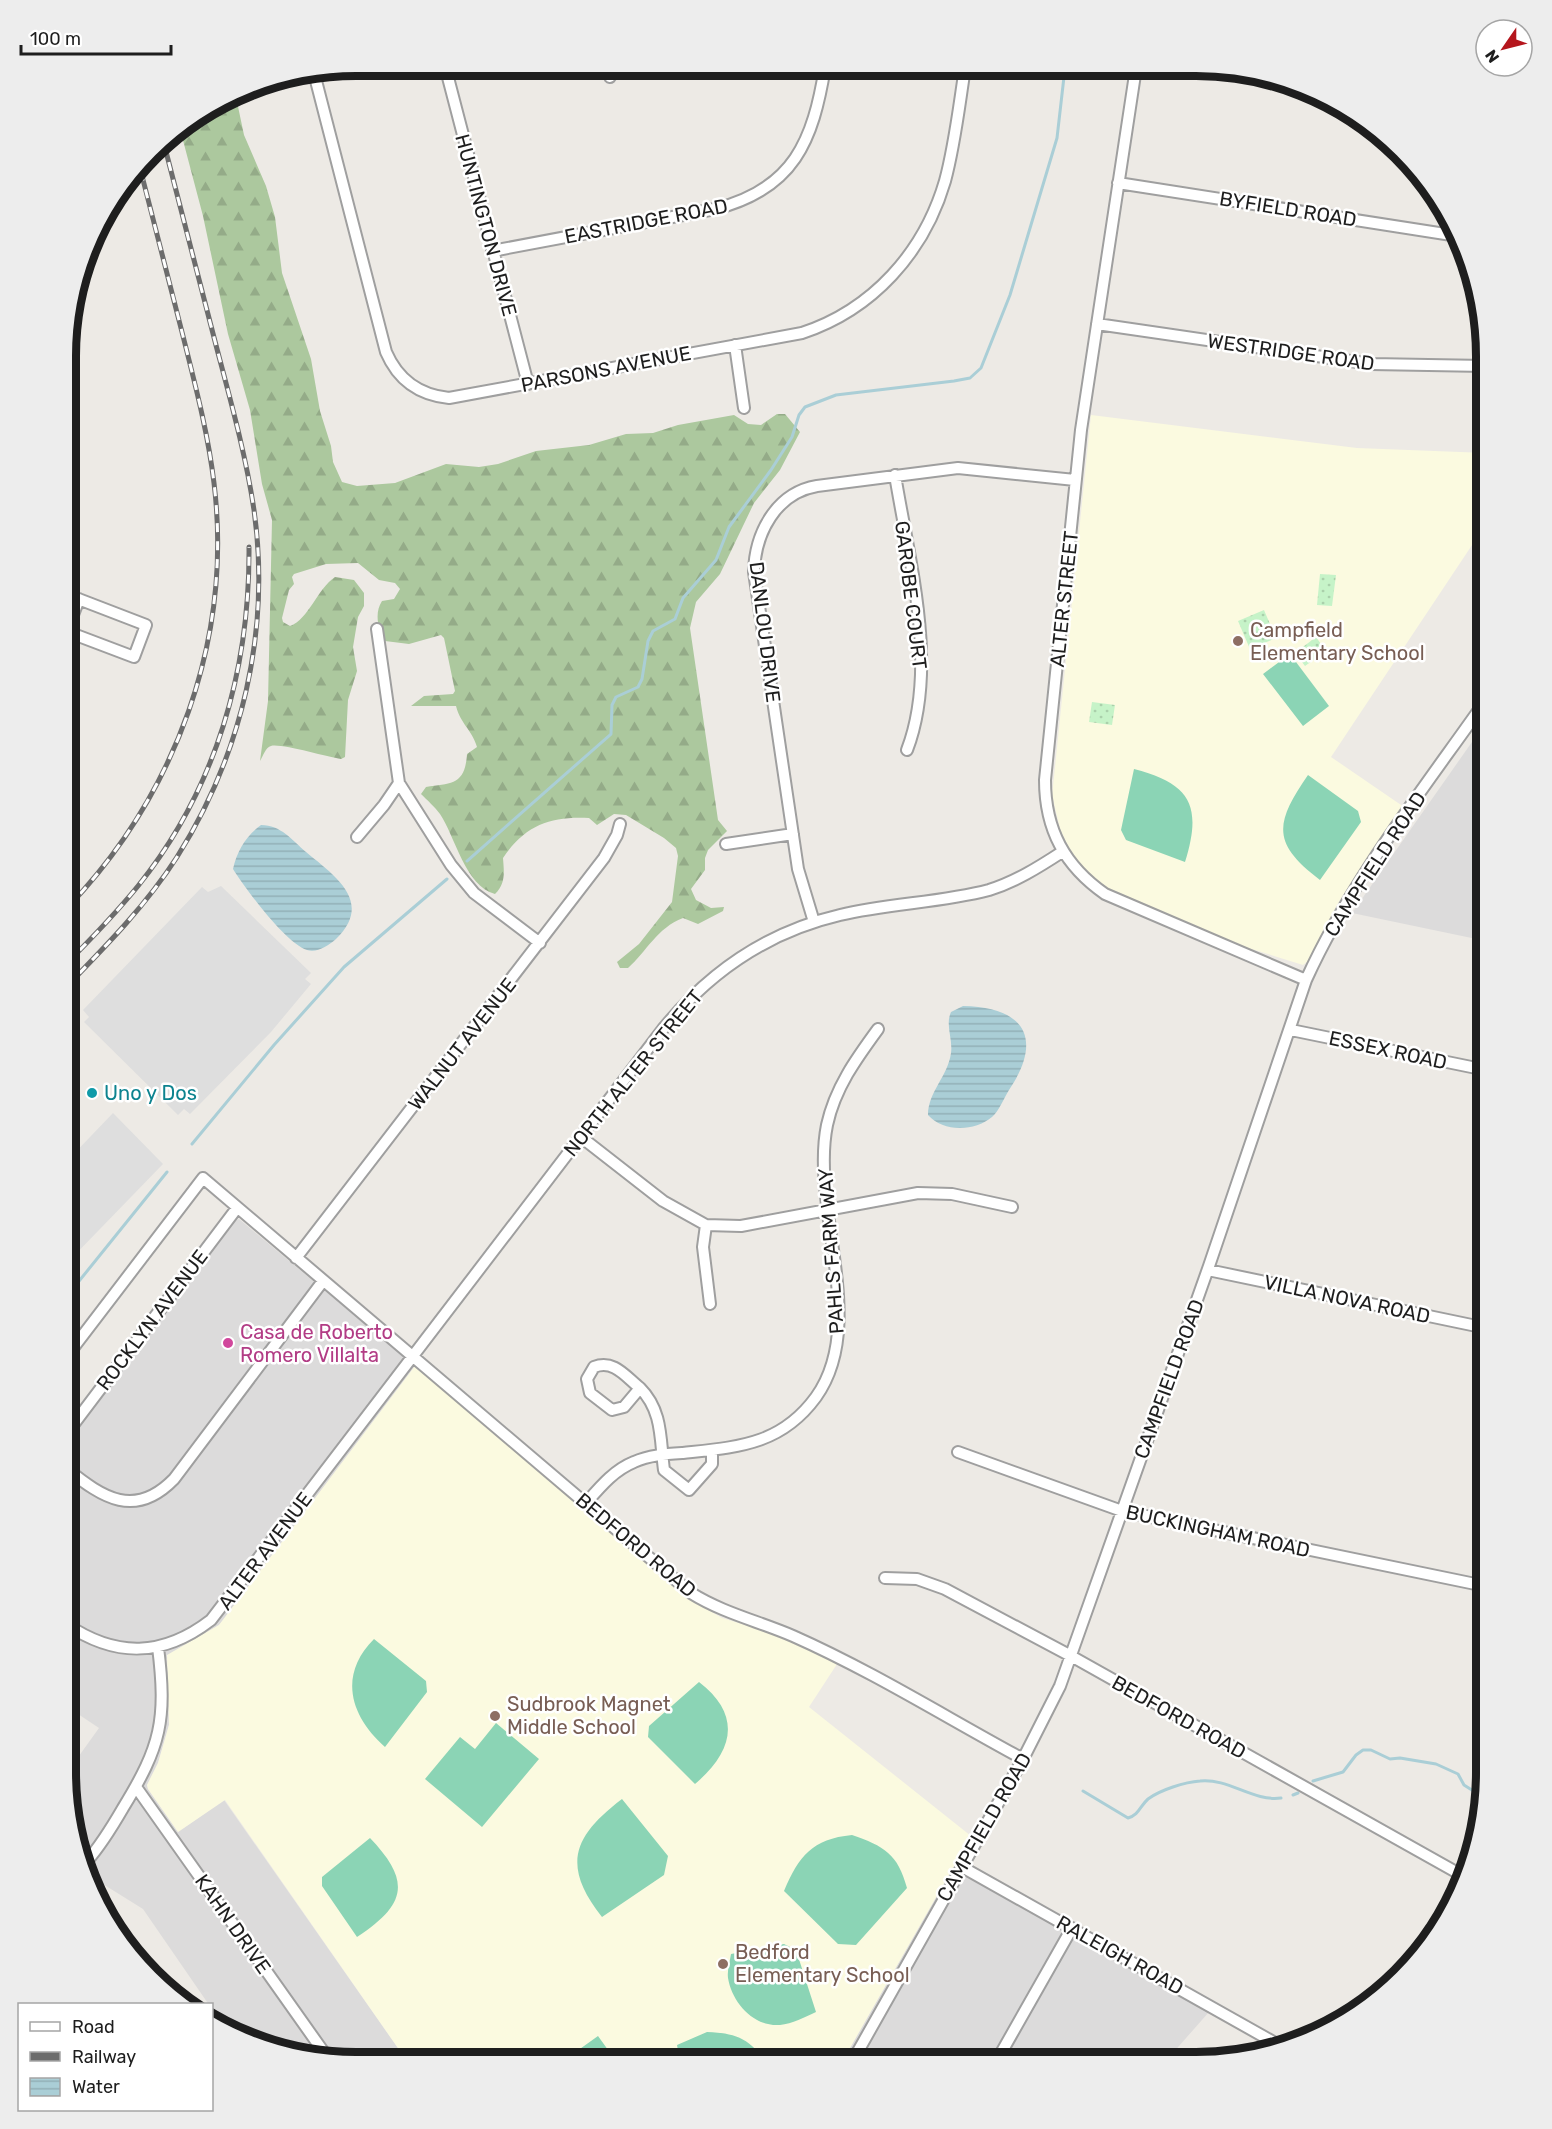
<svg xmlns="http://www.w3.org/2000/svg" width="1552" height="2129" viewBox="0 0 1552 2129" font-family="Rubik,sans-serif">
	<style>
		.residential { fill: #dcdbdb }
		.education { fill: #fbfae0 }
		.forest { fill: url(#forest-firs) }
		.park { fill: url(#park-dots) }
		.pitch { fill: #8bd4b5 }
		.parking { fill: #dedede }
		.water { fill: url(#water-rules) }
		.lines { fill: none; stroke-linecap: round; stroke-linejoin: round }
		.stream { stroke: #aaced6; stroke-width: 3 }
		.minor-casing { stroke: #9f9f9f; stroke-width: 14 }
		.minor { stroke: #fff; stroke-width: 10 }
		.rail-casing { stroke: #6c6c6c; stroke-width: 5 }
		.rail { stroke: #fff; stroke-width: 3; stroke-dasharray: 9; stroke-linecap: butt }
		.education-dot { fill: #8d6e63; stroke: #fff; stroke-width: 2 }
		.culture-dot { fill: #0f9aa8; stroke: #fff; stroke-width: 2 }
		.hotel-dot { fill: #d1479c; stroke: #fff; stroke-width: 2 }
		.labels { text-anchor: middle; dominant-baseline: central; stroke-width: 5; stroke-linejoin: round; paint-order: stroke }
		.street-label { font-size: 20px; fill: #1e1e1e; stroke: #fff }
		.education-label { font-size: 20px; fill: #785e54; stroke: #fff; text-anchor: start }
		.culture-label { font-size: 20px; fill: #0d838f; stroke: #fff; text-anchor: start }
		.hotel-label { font-size: 20px; fill: #b23c85; stroke: #fff; text-anchor: start }
		.rim { fill: none; stroke: #1e1e1e; stroke-width: 8 }
	</style>
	<defs>
		<pattern id="forest-firs" width="22" height="20" patternUnits="userSpaceOnUse" patternTransform="scale(1.5)"><rect width="22" height="20" fill="#acc89e"/><path d="M5 1l3.5 6h-7zM16 11l3.5 6h-7z" fill="#94ab88"/></pattern>
		<pattern id="park-dots" width="8" height="8" patternUnits="userSpaceOnUse" patternTransform="scale(1.5)"><rect width="8" height="8" fill="#c6f3c8"/><path d="M2 2h.1M6 6h.1" fill="none" stroke="#aad0ab" stroke-width="1.8" stroke-linecap="round"/></pattern>
		<pattern id="water-rules" width="6" height="5" patternUnits="userSpaceOnUse" patternTransform="scale(1.5)"><rect width="6" height="5" fill="#aaced6"/><path d="M0 2.5h6" fill="none" stroke="#92b0b7"/></pattern>
	</defs>
	<rect width="100%" height="100%" fill="#edeae5"/>
	<!-- residential -->
	<path class="residential" d="M1486 722V941L1352 913Z
		M239 1219 415 1366 231 1611 219 1625 166 1659 170 1700 169 1725 158 1763 147 1785 148 1789 178 1832 224 1800 407 2061H319L246 2041 227 2031 143 1909 90 1876 89 1840 75 1812 66 1774 99 1728 66 1706 67 1441 230 1223Z
		M953 1867 1209 2012 1164 2063 842 2062Z"/>
	<!-- education -->
	<path class="education" d="M1091 415 1357 448 1486 453V524L1331 757 1404 807 1341 898 1308 961 1303 965 1242 946 1108 888 1086 872 1075 860 1060 829 1052 795 1054 777Z
		M415 1366 686 1597 722 1618 768 1632 812 1650 837 1664 809 1707 971 1836 842 2062 407 2061 225 1800 178 1832 148 1789 147 1785 158 1763 169 1725 167 1655 219 1625Z"/>
	<!-- forest -->
	<path class="forest" d="M236 97 244 135 266 186 275 217 282 273 311 359 320 411 331 446 333 462 342 482 357 486 395 483 446 464 479 467 498 464 536 451 589 445 626 434 653 433 678 425 734 415 748 424 761 425 777 414H785L800 432 780 470 754 503 720 574 696 602 690 628 718 820 727 831 708 850 705 858V870L691 889 696 900 711 908 724 907 723 911 698 924 683 918C657 928 647 951 628 968H620L617 962 639 944 672 902 678 856 676 848 664 838 626 815 614 814 597 825 589 818C551 816 525 825 503 858 504 872 506 883 495 894 465 886 455 836 440 814 435 807 427 800 421 794L426 787C452 783 465 785 467 754L477 747C471 728 461 725 456 706H411L424 696 453 694 455 691 444 638 441 635 409 644 385 641C378 630 374 613 382 601L394 599 400 589 395 583 379 580 358 563 326 564 294 574 292 577 294 584 289 590 282 618 283 622 290 626C309 619 317 589 335 577L354 580 364 593V606L358 617 353 647 357 671 348 700 345 757 341 759C327 757 280 743 271 746 266 747 263 756 260 761L268 701 272 520 262 484 250 410 228 334 203 216 180 129Z"/>
	<!-- park -->
	<path class="park" d="M1320 574 1336 575 1332 606 1317 605Z
		M1264 610 1276 638 1250 649 1238 621Z
		M1316 637 1326 651 1305 666 1295 653Z
		M1092 702 1115 705 1112 725 1089 722Z"/>
	<!-- pitch -->
	<path class="pitch" d="M1290 654 1329 706 1303 726 1263 674Z
		M1134 769C1192 784 1202 807 1185 862L1126 840 1121 830Z
		M1308 775 1358 811 1361 822 1320 880C1271 843 1275 823 1308 775Z
		M374 1639 426 1681 427 1692 385 1747C350 1716 338 1675 374 1639Z
		M699 1682C742 1715 734 1751 695 1784L648 1737 649 1726Z
		M496 1723 539 1759 482 1827 425 1779 460 1737 475 1749Z
		M622 1799 668 1856 664 1875 602 1917C562 1866 572 1837 622 1799Z
		M852 1835C884 1846 898 1854 907 1888L856 1945 838 1944 784 1891C799 1856 812 1839 852 1835Z
		M370 1838C411 1881 407 1904 357 1937L322 1886V1877Z
		M784 1944 796 1950 816 2012C805 2017 792 2024 780 2025 753 2027 732 2002 728 1978 727 1970 730 1961 731 1954Z
		M707 2032C735 2033 749 2038 766 2062H680L677 2045Z
		M598 2036 616 2061H574L570 2056Z"/>
	<!-- parking -->
	<path class="parking" d="M221 886 311 973 305 979 311 984 271 1032 190 1114 184 1109 178 1115 84 1022 89 1017 83 1010 202 887 208 892Z
		M113 1113 163 1164 67 1263V1161Z"/>
	<!-- water -->
	<path class="water" d="M261 825C281 825 292 840 306 852 335 876 374 902 336 939 328 946 317 953 307 950 286 944 245 888 233 869 237 851 246 836 261 825Z
		M963 1006C1024 1007 1044 1038 1009 1090 1004 1098 999 1111 992 1117 974 1132 943 1132 928 1115 928 1092 948 1076 951 1053 953 1039 945 1025 951 1012Z"/>
	<g class="lines">
		<!-- stream -->
		<path class="stream" d="M467 861 611 734 612 705 616 697 638 687 642 679 648 641 653 631 675 619 683 598 716 560 729 527 771 470 792 437 799 415 805 407 836 395 954 381 970 378 981 368 1010 295 1057 138 1065 68
			M192 1144 274 1045 344 967 447 879
			M67 1296 167 1172
			M1313 1781 1343 1772 1356 1755 1363 1750H1371L1390 1759 1400 1758 1436 1764 1458 1774 1464 1785 1475 1792 1482 1806
			M1083 1791 1128 1818C1139 1815 1140 1806 1148 1799 1160 1790 1185 1782 1200 1781 1229 1778 1253 1802 1281 1798
			M1293 1795 1298 1793"/>
		<!-- minor casing -->
		<g class="minor-casing">
			<path id="minor" d="M445 66 528 384
				M1136 68 1081 430 1045 780C1045 830 1065 866 1105 894L1306 980
				M314 73 386 352C398 380 419 395 449 398L802 333C872 310 924 253 945 181 955 144 959 106 965 68
				M610 77 611 67
				M1118 183 1458 236
				M492 251 715 209C794 189 813 141 825 67
				M1097 324 1371 364 1486 366
				M735 345 744 408
				M895 475C909 561 939 666 907 750
				M68 628 79 599
				M68 632 134 657 146 625 68 595
				M399 783 451 865 474 893 540 943
				M357 837 384 805 399 783 377 629
				M726 844 793 834
				M814 922 798 869 754 572C755 533 776 493 817 486L958 468 1075 480
				M1291 1030 1486 1070
				M581 1137 663 1201 706 1225 741 1226 918 1193 952 1194 1012 1207
				M706 1225 703 1247 710 1304
				M296 1258 604 858 617 835 620 824
				M1208 1270 1486 1328
				M67 1356 203 1178 691 1593C723 1613 758 1621 793 1636 872 1671 947 1718 1023 1759
				M640 1388C626 1377 614 1359 594 1367L587 1379 590 1393 612 1410 624 1407 640 1388C663 1411 660 1440 664 1470L689 1490 712 1464V1450
				M67 1433 237 1208
				M958 1452 1122 1511 1485 1586
				M67 1469C103 1498 135 1519 174 1479L323 1281
				M586 1503C600 1487 614 1470 634 1462 649 1455 667 1454 683 1453 738 1447 781 1445 816 1397 869 1323 810 1209 827 1125 835 1088 856 1059 878 1029
				M885 1578 917 1579 945 1589 1071 1656 1465 1877
				M66 1624C116 1658 163 1657 211 1620L663 1029C710 971 767 932 840 915 889 903 940 903 989 890 1015 882 1039 867 1062 852
				M136 1787 330 2061
				M87 1861C101 1845 112 1827 123 1808 161 1746 167 1720 158 1647
				M962 1867 1277 2044
				M852 2062 1023 1759 1060 1686 1209 1266 1306 980C1352 879 1422 791 1486 700
				M996 2062 1072 1928"/>
		</g>
		<!-- minor -->
		<use href="#minor" class="minor"/>
		<!-- rail casing -->
		<g class="rail-casing">
			<path id="rail" d="M68 907C176 794 233 639 214 483 208 433 195 384 183 336 169 280 154 224 140 168
				M67 963C92 938 116 913 138 886 216 789 250 670 249 547
				M67 986C107 945 147 904 177 857 242 754 271 631 254 510 246 456 231 402 217 349 199 280 181 210 163 140"/>
		</g>
		<!-- rail -->
		<use href="#rail" class="rail"/>
	</g>
	<!-- markers -->
	<g class="education-dot">
		<circle cx="1238" cy="641" r="6"/>
		<circle cx="495" cy="1716" r="6"/>
		<circle cx="723" cy="1964" r="6"/>
	</g>
	<circle class="culture-dot" cx="92" cy="1093" r="6"/>
	<circle class="hotel-dot" cx="228" cy="1343" r="6"/>
	<g class="labels">
		<!-- street labels -->
		<g class="street-label">
			<text transform="translate(1288 209) rotate(9)">BYFIELD ROAD</text>
			<text transform="translate(646 221) rotate(-11)">EASTRIDGE ROAD</text>
			<text transform="translate(486 225) rotate(75)">HUNTINGTON DRIVE</text>
			<text transform="translate(1291 352) rotate(8)">WESTRIDGE ROAD</text>
			<text transform="translate(606 369) rotate(-11)">PARSONS AVENUE</text>
			<text transform="translate(911 595) rotate(83)">GAROBE COURT</text>
			<text transform="translate(1064 599) rotate(-84)">ALTER STREET</text>
			<text transform="translate(765 632) rotate(83)">DANLOU DRIVE</text>
			<text transform="translate(1375 864) rotate(-57)">CAMPFIELD ROAD</text>
			<text transform="translate(462 1044) rotate(-52)">WALNUT AVENUE</text>
			<text transform="translate(1388 1050) rotate(12)">ESSEX ROAD</text>
			<text transform="translate(633 1073) rotate(-51)">NORTH ALTER STREET</text>
			<text transform="translate(831 1251) rotate(-94)">PAHLS FARM WAY</text>
			<text transform="translate(1347 1299) rotate(12)">VILLA NOVA ROAD</text>
			<text transform="translate(152 1320) rotate(-53)">ROCKLYN AVENUE</text>
			<text transform="translate(1169 1379) rotate(-70)">CAMPFIELD ROAD</text>
			<text transform="translate(1218 1531) rotate(12)">BUCKINGHAM ROAD</text>
			<text transform="translate(636 1545) rotate(40)">BEDFORD ROAD</text>
			<text transform="translate(265 1551) rotate(-53)">ALTER AVENUE</text>
			<text transform="translate(1179 1717) rotate(29)">BEDFORD ROAD</text>
			<text transform="translate(984 1827) rotate(-60)">CAMPFIELD ROAD</text>
			<text transform="translate(233 1924) rotate(55)">KAHN DRIVE</text>
			<text transform="translate(1120 1955) rotate(29)">RALEIGH ROAD</text>
		</g>
		<!-- education labels -->
		<g class="education-label">
			<text x="1250" y="630">Campfield<tspan x="1250" dy="23">Elementary School</tspan></text>
			<text x="507" y="1704">Sudbrook Magnet<tspan x="507" dy="23">Middle School</tspan></text>
			<text x="735" y="1952">Bedford<tspan x="735" dy="23">Elementary School</tspan></text>
		</g>
		<!-- culture labels -->
		<g class="culture-label">
			<text x="104" y="1093">Uno y Dos</text>
		</g>
		<!-- hotel labels -->
		<g class="hotel-label">
			<text x="240" y="1332">Casa de Roberto<tspan x="240" dy="23">Romero Villalta</tspan></text>
		</g>
	</g>
	<!-- crop -->
	<path d="M0 0H1552V2129H0ZM356 76H1196A280 280 0 0 1 1476 356V1772A280 280 0 0 1 1196 2052H356A280 280 0 0 1 76 1772V356A280 280 0 0 1 356 76Z" fill="#ededed" fill-rule="evenodd"/>
	<path class="rim" d="M356 76H1196A280 280 0 0 1 1476 356V1772A280 280 0 0 1 1196 2052H356A280 280 0 0 1 76 1772V356A280 280 0 0 1 356 76Z"/>
	<!-- legend -->
	<rect x="18" y="2003" width="195" height="108" fill="#ffffff" stroke="#a5a5a5" stroke-width="1.5"/>
	<rect x="30" y="2022" width="30" height="9" fill="#ffffff" stroke="#a5a5a5" stroke-width="1.5"/>
	<text x="72" y="2033" font-size="18" fill="#1e1e1e">Road</text>
	<rect x="30" y="2052" width="30" height="9" fill="#6c6c6c" stroke="#a5a5a5" stroke-width="1.5"/>
	<text x="72" y="2063" font-size="18" fill="#1e1e1e">Railway</text>
	<rect x="30" y="2078" width="30" height="18" fill="url(#water-rules)" stroke="#a5a5a5" stroke-width="1.5"/>
	<text x="72" y="2093" font-size="18" fill="#1e1e1e">Water</text>
	<!-- north arrow -->
	<g transform="translate(1504 48) rotate(235)"><circle r="28" fill="#ffffff" stroke="#a5a5a5" stroke-width="1.5"/>
	<path d="M0-4.5L10 22L0 15L-10 22Z" fill="#b5161d"/>
	<text y="-9" font-size="16" font-weight="bold" text-anchor="middle" fill="#1e1e1e">N</text>
	</g>
	<!-- scale -->
	<path d="M21 45v9h150v-9" fill="none" stroke="#1e1e1e" stroke-width="3"/>
	<text x="30" y="45" font-size="18" fill="#1e1e1e" stroke="#ffffff" stroke-width="4.5" paint-order="stroke">100 m</text>
</svg>
